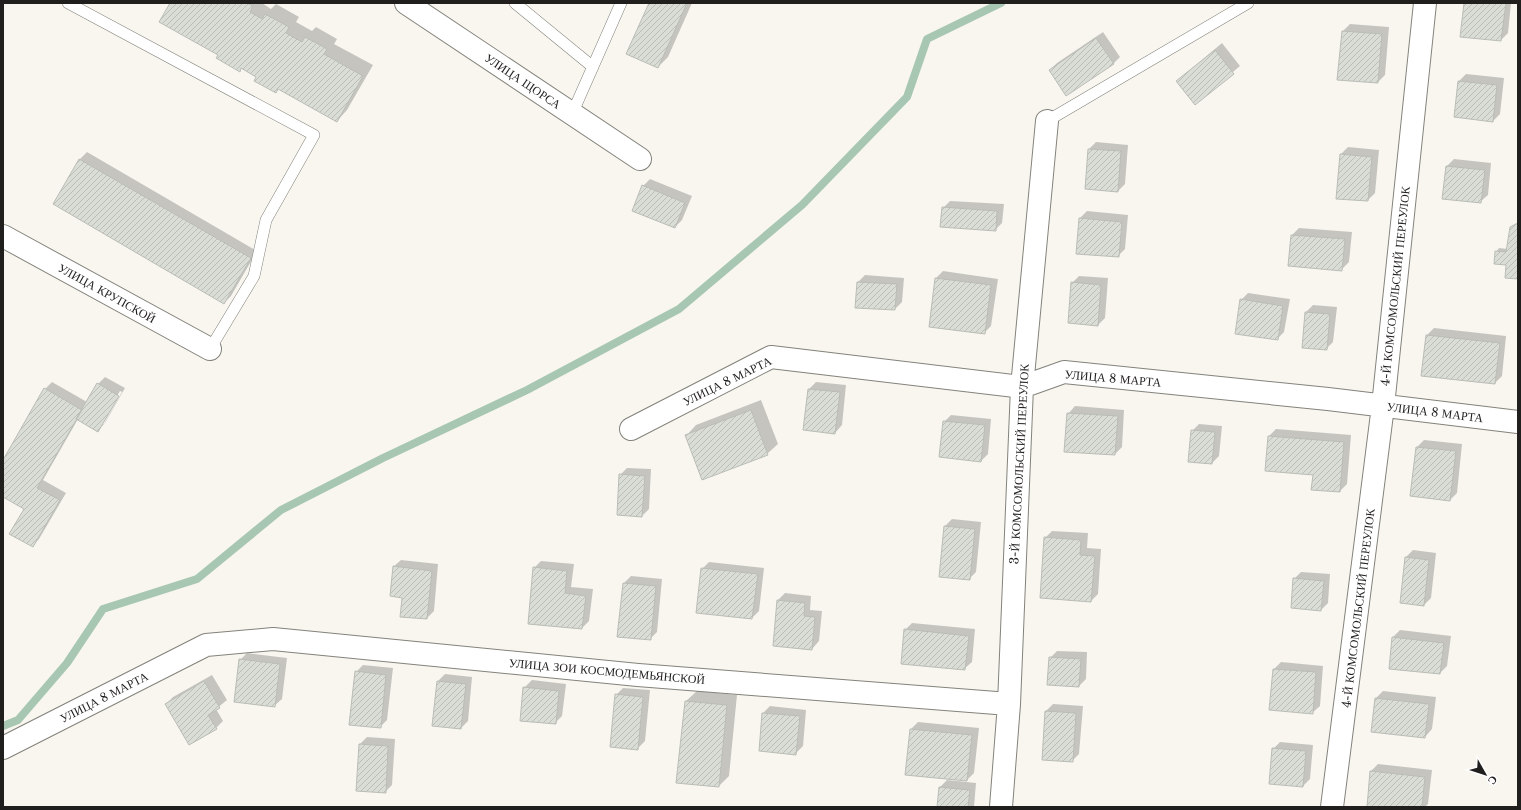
<svg xmlns="http://www.w3.org/2000/svg" width="1521" height="810" viewBox="0 0 1521 810" font-family="'Libre Baskerville',serif">
	<style>
		.shadow { fill: #0003; fill-rule: evenodd }
		.lines { fill: none; stroke-linecap: round; stroke-linejoin: round }
		.stream { stroke: #a8c7b2; stroke-width: 8 }
		.building { fill: url(#building-hatch); stroke: #babdb6 }
		.lane-casing { stroke: #83827b; stroke-width: 12 }
		.street-casing { stroke: #83827b; stroke-width: 24 }
		.lane { stroke: #fff; stroke-width: 11 }
		.street { stroke: #fff; stroke-width: 22 }
		.labels { text-anchor: middle; dominant-baseline: central; stroke-width: 3; stroke-linejoin: round; paint-order: stroke }
		.street-label { font-size: 12px; fill: #201f1d; stroke: #fff }
	</style>
	<defs>
		<pattern id="building-hatch" width="6" height="6" patternUnits="userSpaceOnUse"><rect width="6" height="6" fill="#daddd6"/><path d="M-1 1l2-2M0 6l6-6M5 7l2-2" fill="none" stroke="#bbbdb7"/></pattern>
	</defs>
	<rect width="100%" height="100%" fill="#f8f6ef"/>
	<!-- shadow -->
	<path class="shadow" d="M171 3H262L271 9 276 4 299 17 296 22 312 31 316 27 337 39 334 44 373 65 347 110 337 121 279 88 276 92 258 76 242 68 239 71 219 54Z
		M650 3H692L668 57 658 67Z
		M1465 3H1511L1508 33 1501 40Z
		M1350 24 1389 27 1385 75 1378 82 1338 79 1343 31Z
		M1103 32 1120 57 1113 64 1050 70 1057 63Z
		M1222 43 1240 66 1195 104 1177 81Z
		M1466 74 1504 78 1500 114 1493 121 1455 116 1459 81Z
		M1096 142 1128 145 1125 184 1118 191 1089 149Z
		M1348 147 1379 150 1375 193 1368 200 1337 198 1341 154Z
		M87 152 257 251 231 296 224 303 54 204 80 159Z
		M1454 159 1491 163 1488 195 1480 202 1447 166Z
		M650 179 692 196 682 220 675 227 643 186Z
		M950 201 1004 204 1002 223 995 230 943 208Z
		M1087 211 1128 215 1125 249 1118 256 1080 218Z
		M1518 222V278L1496 252 1499 248 1508 249 1511 227Z
		M1299 228 1352 232 1349 262 1342 269 1290 265 1292 235Z
		M943 271 998 279 991 326 984 333 936 278Z
		M865 275 904 278 902 302 895 309 858 282Z
		M1079 276 1108 278 1105 318 1098 325 1072 283Z
		M1248 293 1290 299 1284 332 1277 339 1241 300Z
		M1313 305 1337 307 1333 342 1326 349 1306 312Z
		M1434 328 1506 336 1502 376 1495 383 1427 335Z
		M105 377 125 388 105 423 98 430 78 419 43 480 66 493 39 539 32 546 25 509 3 496V462L45 389 52 382 87 402 98 384ZM120 391 122 392 104 424H101Z
		M816 382 846 385 842 425 835 433 809 389Z
		M761 400 778 444 767 454 686 436 696 425Z
		M1075 406 1124 410 1122 447 1115 454 1068 414Z
		M951 415 991 419 988 454 981 461 944 422Z
		M1199 424 1222 426 1219 456 1212 463 1192 431Z
		M1276 429 1351 435 1347 484 1340 491 1314 474 1269 436Z
		M1424 440 1462 444 1457 493 1450 500 1412 496 1417 447Z
		M627 468 651 469 649 509 642 516 618 514 620 475Z
		M952 519 981 522 976 572 969 579 945 526Z
		M1052 531 1088 533 1087 548 1101 549 1098 594 1091 601 1045 538Z
		M1413 550 1436 553 1431 598 1424 605 1406 557Z
		M401 560 438 564 434 611 427 618 404 597 393 567Z
		M541 561 574 564 571 587 593 589 589 621 582 628 534 568Z
		M709 562 764 568 759 611 752 618 702 569Z
		M1301 572 1330 574 1328 603 1321 610 1294 579Z
		M631 576 662 579 657 632 650 639 624 583Z
		M785 593 811 596 810 610 822 611 819 641 812 649 778 600Z
		M912 623 975 629 972 662 964 669 905 630Z
		M1400 630 1451 636 1447 666 1440 673 1393 637Z
		M1057 651 1087 652 1086 679 1079 686 1050 658Z
		M247 653 287 658 282 699 274 706 240 660Z
		M1281 662 1323 666 1320 706 1312 713 1274 669Z
		M363 665 393 668 387 720 380 727 356 672Z
		M445 674 472 677 468 721 461 728 438 681Z
		M212 675 227 700 216 709 223 721 216 728 166 704 173 697Z
		M532 680 566 684 562 716 555 723 524 688Z
		M623 688 650 690 645 741 638 748 616 695Z
		M697 691 737 695 729 776 719 786 686 701Z
		M1383 691 1436 697 1432 729 1425 737 1376 698Z
		M1053 704 1083 706 1079 754 1072 761 1046 711Z
		M770 706 806 710 803 746 796 753 763 713Z
		M918 722 979 728 974 773 967 780 906 774 911 729Z
		M367 737 395 739 392 785 385 792 360 744Z
		M1280 742 1313 745 1310 779 1303 786 1273 749Z
		M1378 764 1432 770 1428 804 1425 807 1368 806 1371 771Z
		M947 780 976 783 974 807H938L940 787Z"/>
	<g class="lines">
		<!-- stream -->
		<path class="stream" d="M3 726 18 720 67 663 103 609 197 579 281 510 383 458 527 390 679 309 802 205 907 97 927 39 1001 3"/>
	</g>
	<!-- building -->
	<path class="building" d="M170 3H247L253 6 250 12 262 19 265 14 289 27 286 33 302 42 305 37 327 49 324 54 363 76 337 122 278 89 276 93 254 81 256 77 241 68 240 72 216 58 218 55 159 22Z
		M649 3H687L658 68 626 54Z
		M1464 3H1506L1501 41 1460 37Z
		M1342 31 1382 34 1378 83 1337 80Z
		M1096 38 1114 64 1066 96 1049 70Z
		M1215 50 1234 74 1195 105 1176 81Z
		M1458 81 1497 85 1493 122 1454 117Z
		M1088 149 1121 151 1118 192 1085 189Z
		M1340 154 1372 157 1368 201 1336 199Z
		M79 159 251 258 224 304 53 204Z
		M1446 166 1485 170 1481 203 1442 199Z
		M642 185 685 203 675 228 632 211Z
		M942 207 997 211 996 231 940 227Z
		M1079 218 1122 222 1119 257 1076 254Z
		M1516 224H1518V279L1505 278 1506 265 1494 264 1495 251 1506 252 1510 227Z
		M1291 235 1345 239 1342 271 1288 266Z
		M935 278 991 285 985 334 929 327Z
		M857 282 897 284 895 310 855 308Z
		M1071 282 1101 285 1098 326 1068 323Z
		M1240 299 1283 306 1278 340 1235 334Z
		M1305 312 1330 314 1327 350 1302 348Z
		M1426 335 1500 343 1495 384 1421 376Z
		M97 383 119 396 98 432 76 419Z
		M44 388 82 410 37 488 60 500 33 547 9 534 24 509 3 497V460Z
		M808 389 840 392 835 434 803 430Z
		M751 410 768 455 702 480 685 435Z
		M1067 413 1118 416 1115 455 1064 452Z
		M943 421 985 425 981 462 939 457Z
		M1191 430 1215 432 1212 464 1188 462Z
		M1268 436 1344 442 1340 492 1311 490 1313 475 1265 471Z
		M1416 447 1456 451 1450 501 1410 496Z
		M619 474 645 476 642 517 617 515Z
		M944 526 975 529 970 580 939 577Z
		M1044 537 1081 540 1080 555 1095 556 1091 602 1040 598Z
		M1405 557 1429 560 1424 606 1400 603Z
		M393 566 432 571 427 619 400 617 402 598 390 596Z
		M533 567 567 571 565 593 586 596 582 629 528 624Z
		M701 568 758 574 752 619 696 613Z
		M1293 578 1324 581 1321 611 1291 608Z
		M623 583 656 586 651 640 617 637Z
		M777 600 805 603 804 616 815 617 812 650 773 646Z
		M904 629 969 636 965 670 901 664Z
		M1392 637 1444 643 1440 674 1389 669Z
		M1049 657 1081 659 1079 687 1047 685Z
		M239 659 280 664 275 707 234 702Z
		M1273 669 1316 672 1313 714 1269 710Z
		M355 671 386 675 381 728 349 725Z
		M204 681 220 708 208 715 217 729 189 745 165 704Z
		M437 681 466 684 461 729 432 726Z
		M523 687 559 691 556 724 520 721Z
		M615 694 643 697 638 750 610 747Z
		M1375 698 1429 704 1425 738 1371 732Z
		M685 701 727 705 719 787 676 783Z
		M1045 711 1076 713 1073 762 1042 760Z
		M762 713 800 716 796 755 759 751Z
		M910 729 972 735 967 781 905 775Z
		M359 744 388 746 386 793 356 791Z
		M1272 748 1306 751 1303 787 1269 784Z
		M1370 771 1425 777 1422 807H1367Z
		M939 787 970 790 968 807H937Z"/>
	<g class="lines">
		<!-- lane casing -->
		<g class="lane-casing">
			<path id="lane" d="M68 3 314 135 266 220 254 276 210 349
				M515 3 593 67
				M572 114 621 3
				M1047 121 1248 3"/>
		</g>
		<!-- street casing -->
		<g class="street-casing">
			<path id="street" d="M406 3 640 159
				M3 236 210 349
				M631 429 771 357 1022 387 1064 372 1328 399 1518 422
				M3 748 206 645 273 639 638 675 1009 704
				M1001 807 1009 704 1022 387 1047 121
				M1332 807 1383 406 1425 3"/>
		</g>
		<!-- lane -->
		<use href="#lane" class="lane"/>
		<!-- street -->
		<use href="#street" class="street"/>
	</g>
	<g class="labels">
		<!-- street labels -->
		<g class="street-label">
			<text transform="translate(523 81) rotate(34)">УЛИЦА ЩОРСА</text>
			<text transform="translate(1395 286) rotate(-84)">4-Й КОМСОМОЛЬСКИЙ ПЕРЕУЛОК</text>
			<text transform="translate(107 293) rotate(29)">УЛИЦА КРУПСКОЙ</text>
			<text transform="translate(1113 378) rotate(5)">УЛИЦА 8 МАРТА</text>
			<text transform="translate(727 381) rotate(-26)">УЛИЦА 8 МАРТА</text>
			<text transform="translate(1435 412) rotate(7)">УЛИЦА 8 МАРТА</text>
			<text transform="translate(1019 464) rotate(-87)">3-Й КОМСОМОЛЬСКИЙ ПЕРЕУЛОК</text>
			<text transform="translate(1358 608) rotate(-83)">4-Й КОМСОМОЛЬСКИЙ ПЕРЕУЛОК</text>
			<text transform="translate(607 671) rotate(5)">УЛИЦА ЗОИ КОСМОДЕМЬЯНСКОЙ</text>
			<text transform="translate(104 697) rotate(-27)">УЛИЦА 8 МАРТА</text>
		</g>
	</g>
	<!-- border -->
	<rect width="1521" height="810" fill="none" stroke="#201f1d" stroke-width="8"/>
	<!-- north arrow -->
	<g transform="translate(1485 774) rotate(129)" stroke="#ffffff" stroke-width="3" paint-order="stroke">
	<path d="M0-3L7 15L0 10L-7 15Z" fill="#201f1d"/>
	<text y="-6" font-size="11" font-weight="bold" text-anchor="middle" fill="#201f1d">С</text>
	</g>
</svg>
